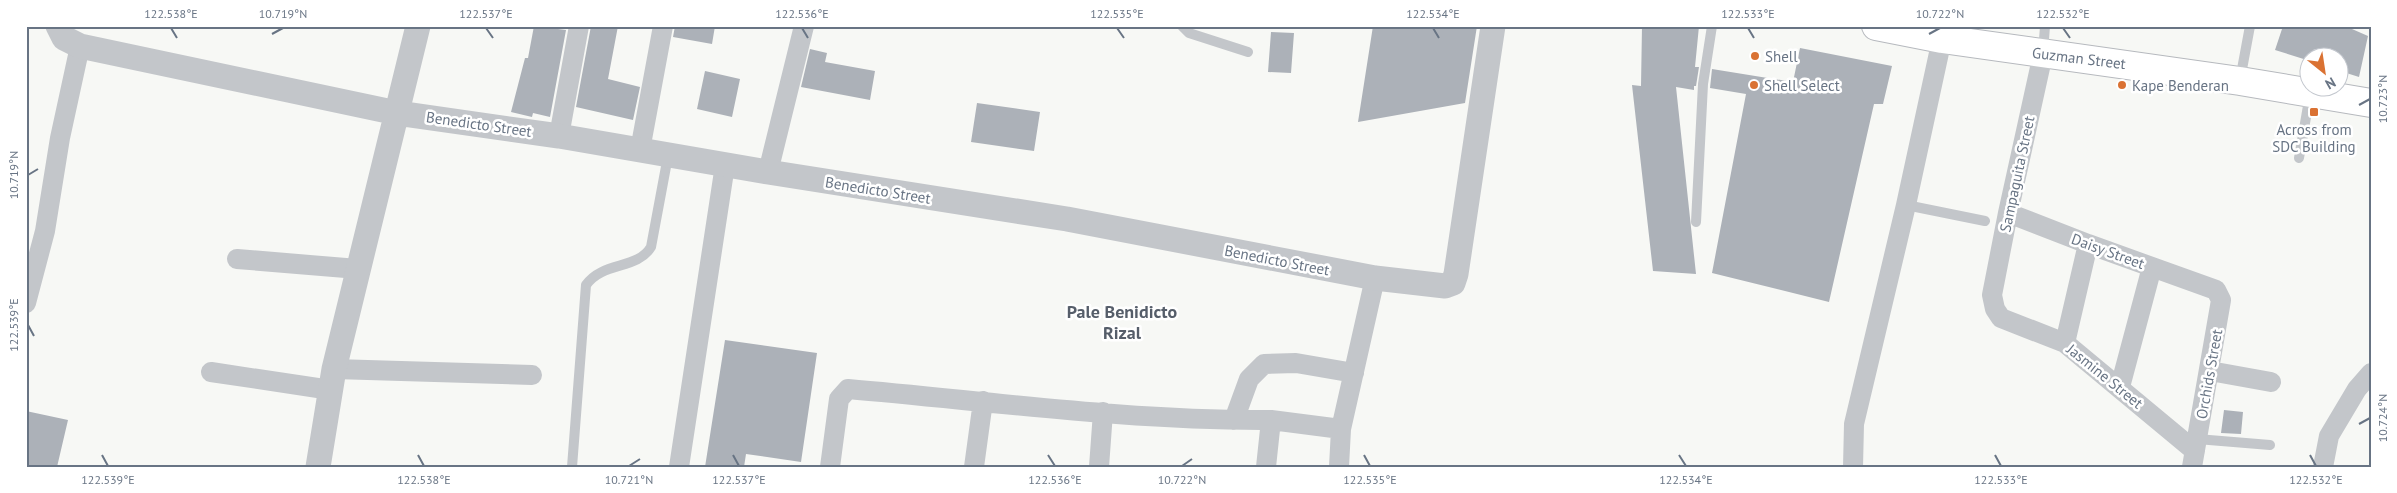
<svg xmlns="http://www.w3.org/2000/svg" width="2397" height="493" viewBox="0 0 2397 493" font-family="'PT Sans',sans-serif">
	<style>
		.building { fill: #acb1b8 }
		.lines { fill: none; stroke-linecap: round; stroke-linejoin: round }
		.secondary-casing { stroke: #b6b9be; stroke-width: 30 }
		.service { stroke: #c3c6ca; stroke-width: 10 }
		.minor { stroke: #c3c6ca; stroke-width: 20 }
		.tertiary { stroke: #c3c6ca; stroke-width: 25 }
		.secondary { stroke: #fff; stroke-width: 28 }
		.ticks { fill: none; stroke: #687484; stroke-width: 2 }
		.poi-dot { fill: #da7233; stroke: #fff; stroke-width: 2 }
		.labels { text-anchor: middle; dominant-baseline: central; stroke-width: 5; stroke-linejoin: round; paint-order: stroke }
		.poi-label { font-size: 15px; fill: #687484; stroke: #fff; text-anchor: start }
		.street-label { font-size: 15px; fill: #687484; stroke: #fff }
		.quarter-label { font-size: 18px; font-weight: bold; fill: #565e6a; stroke: #fff }
		.neatline { fill: none; stroke: #687484; stroke-width: 2 }
		.ticks-label { font-size: 12px; text-anchor: middle; fill: #687484 }
	</style>
	<rect width="100%" height="100%" fill="#f7f8f5"/>
	<!-- building -->
	<path class="building" d="M534 26 566 30 550 117 533 113 532 117 511 112 525 58H528Z
		M591 26H618L608 79 640 87 633 120 576 107Z
		M675 26H715L712 44 673 37Z
		M1373 26H1477L1465 103 1358 122Z
		M1642 26H1699L1695 67H1699L1696 86H1694V90L1676 87 1696 274 1653 271 1632 85 1641 86Z
		M2283 26H2353L2352 29 2368 36 2359 77 2340 71V58H2310V61L2275 50Z
		M1271 32 1294 33 1291 73 1268 72Z
		M1800 48 1892 66 1883 104H1874L1829 302 1712 273 1746 94 1710 88 1712 69 1793 82Z
		M810 49 827 53 825 62 875 71 870 100 801 87Z
		M705 71 740 79 732 117 697 109Z
		M977 103 1040 112 1034 151 971 142Z
		M725 340 817 353 801 462 746 454 744 467H705Z
		M2224 410 2243 412 2241 434 2221 433Z
		M26 411 68 420 57 467H26Z"/>
	<g class="lines">
		<!-- secondary casing -->
		<g class="secondary-casing">
			<path id="secondary" d="M1876 26 1942 39 2240 81 2371 103"/>
		</g>
		<!-- service -->
		<path class="service" d="M1182 26 1189 33 1248 52
			M2043 53 2045 26
			M2240 80 2250 26
			M2299 158 2310 94
			M1906 205 1985 221
			M1696 222 1703 84 1712 26
			M2197 439 2270 445
			M572 467 586 285C603 261 637 270 651 247L668 156"/>
		<!-- minor -->
		<path class="minor" d="M2043 54 2008 213 1992 295 1995 309 2001 318 2065 343 2195 451
			M559 136 579 26
			M640 150 663 26
			M768 172 804 26
			M2008 213 2088 244 2216 290 2221 300 2220 306 2192 467
			M237 259 358 269
			M26 303 45 231 60 138 80 46
			M2065 343 2088 244
			M334 369 532 375
			M2210 371 2271 382
			M211 372 331 390
			M2120 387 2152 267
			M1234 420 1249 379 1264 364 1296 363 1354 373
			M1271 420 1341 429
			M679 467 725 165
			M830 467 839 399 848 389C988 401 1130 421 1271 420L1266 467
			M974 467 983 401
			M1099 467 1103 412
			M1339 467 1341 429 1375 278
			M1853 467 1854 424 1906 205 1942 39
			M2323 467 2329 436 2357 389 2371 373"/>
		<!-- tertiary -->
		<path class="tertiary" d="M58 26 64 38 80 46 397 113 559 136 768 172 1067 219 1375 278 1445 286 1453 283 1456 274 1493 26
			M318 467 334 369 418 26"/>
		<!-- secondary -->
		<use href="#secondary" class="secondary"/>
	</g>
	<!-- ticks -->
	<path class="ticks" d="M171 28 177 38M486 28 493 38M802 28 808 38M1117 28 1124 38M1433 28 1439 38M1748 28 1754 38M2063 28 2070 38M272 34 283 28M1929 34 1940 28M2359 105 2370 99M28 175 38 169M28 325 34 336M2359 424 2370 418M102 455 108 466M418 455 424 466M733 455 739 466M1048 455 1055 466M1364 455 1370 466M1679 455 1686 466M1995 455 2001 466M2310 455 2316 466M629 466 640 459M1182 466 1192 459"/>
	<!-- markers -->
	<g class="poi-dot">
		<circle cx="1755" cy="56" r="5"/>
		<circle cx="1754" cy="85" r="5"/>
		<circle cx="2122" cy="85" r="5"/>
		<rect x="2309" y="107" width="10" height="10" rx="2.5"/>
	</g>
	<g class="labels">
		<!-- poi labels -->
		<g class="poi-label">
			<text x="1765" y="56">Shell</text>
			<text x="1764" y="85">Shell Select</text>
			<text x="2132" y="85">Kape Benderan</text>
			<text x="2314" y="129" text-anchor="middle">Across from<tspan x="2314" dy="17">SDC Building</tspan></text>
		</g>
		<!-- street labels -->
		<g class="street-label">
			<text transform="translate(2079 58) rotate(7)">Guzman Street</text>
			<text transform="translate(479 124) rotate(8)">Benedicto Street</text>
			<text transform="translate(2017 174) rotate(-78)">Sampaguita Street</text>
			<text transform="translate(878 190) rotate(9)">Benedicto Street</text>
			<text transform="translate(2108 251) rotate(20)">Daisy Street</text>
			<text transform="translate(1277 260) rotate(11)">Benedicto Street</text>
			<text transform="translate(2209 374) rotate(-80)">Orchids Street</text>
			<text transform="translate(2105 376) rotate(39)">Jasmine Street</text>
		</g>
		<!-- quarter labels -->
		<g class="quarter-label">
			<text x="1122" y="311">Pale Benidicto<tspan x="1122" dy="21">Rizal</tspan></text>
		</g>
	</g>
	<!-- border -->
	<rect width="2397" height="493" fill="none" stroke="#ffffff" stroke-width="55"/>
	<!-- north arrow -->
	<g transform="translate(2324 72) rotate(150)"><circle r="24" fill="#ffffff" stroke="#c3c7ce"/>
	<path d="M0-4L9 19L0 12L-9 19Z" fill="#da7233"/>
	<text y="-8" font-size="14" font-weight="bold" text-anchor="middle" fill="#687484">N</text>
	</g>
	<rect x="28" y="28" width="2342" height="438" class="neatline"/>
	<g class="ticks-label">
		<text x="171" y="18">122.538°E</text>
		<text x="283" y="18">10.719°N</text>
		<text x="486" y="18">122.537°E</text>
		<text x="802" y="18">122.536°E</text>
		<text x="1117" y="18">122.535°E</text>
		<text x="1433" y="18">122.534°E</text>
		<text x="1748" y="18">122.533°E</text>
		<text x="1940" y="18">10.722°N</text>
		<text x="2063" y="18">122.532°E</text>
		<text transform="translate(2383 99) rotate(-90)" y="4">10.723°N</text>
		<text transform="translate(14 175) rotate(-90)" y="4">10.719°N</text>
		<text transform="translate(14 325) rotate(-90)" y="4">122.539°E</text>
		<text transform="translate(2383 418) rotate(-90)" y="4">10.724°N</text>
		<text x="108" y="484">122.539°E</text>
		<text x="424" y="484">122.538°E</text>
		<text x="629" y="484">10.721°N</text>
		<text x="739" y="484">122.537°E</text>
		<text x="1055" y="484">122.536°E</text>
		<text x="1182" y="484">10.722°N</text>
		<text x="1370" y="484">122.535°E</text>
		<text x="1686" y="484">122.534°E</text>
		<text x="2001" y="484">122.533°E</text>
		<text x="2316" y="484">122.532°E</text>
	</g>
</svg>
